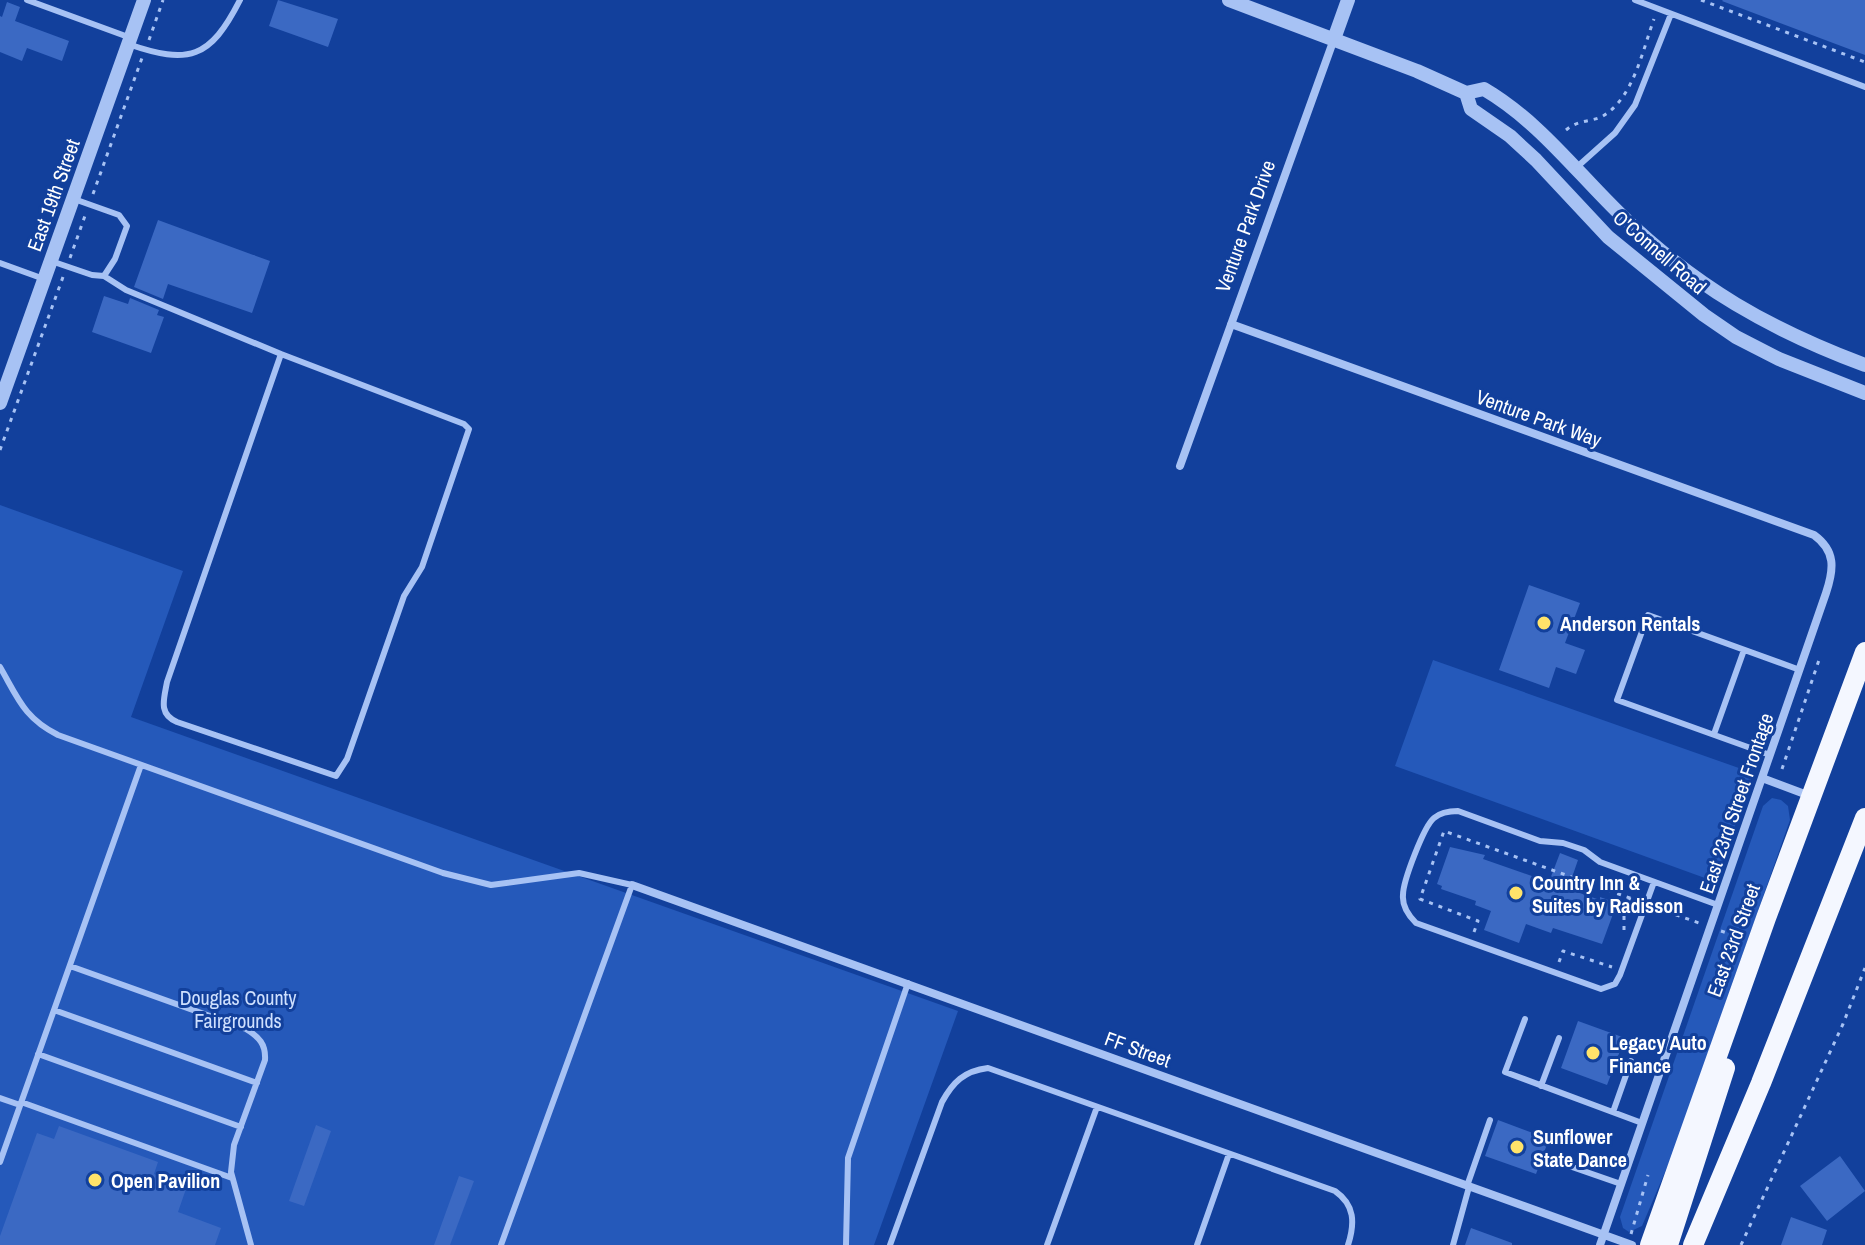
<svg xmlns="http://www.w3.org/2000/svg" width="1865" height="1245" viewBox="0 0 1865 1245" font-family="'Archivo Narrow',sans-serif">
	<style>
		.green { fill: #2559ba }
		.building { fill: #3b69c3 }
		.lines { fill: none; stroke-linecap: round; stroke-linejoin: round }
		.path { stroke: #a7c2f4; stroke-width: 3; stroke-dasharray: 4 6; stroke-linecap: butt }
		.service { stroke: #a7c2f4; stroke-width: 6 }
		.minor { stroke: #a7c2f4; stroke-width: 8 }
		.tertiary { stroke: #a7c2f4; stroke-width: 14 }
		.primary { stroke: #f4f7ff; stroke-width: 20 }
		.poi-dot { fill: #ffe36a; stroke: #12409c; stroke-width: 3 }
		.labels { text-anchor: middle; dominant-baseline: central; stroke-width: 6; stroke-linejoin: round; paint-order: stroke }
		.street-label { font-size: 20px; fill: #fff; stroke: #12409c }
		.poi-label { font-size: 20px; font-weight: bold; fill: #fff; stroke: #12409c; text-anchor: start }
		.park-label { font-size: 20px; fill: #cfe0fe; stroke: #12409c }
	</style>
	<rect width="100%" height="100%" fill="#12409c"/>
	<!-- green -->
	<path class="green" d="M0 505 183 571 131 717 958 1011 874 1245H0Z
		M1433 660 1753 773 1716 882 1395 766Z
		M1772 798 1781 800 1788 806 1790 820 1671 1158 1642 1226 1629 1232 1623 1228 1620 1217 1763 806Z"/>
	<!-- building -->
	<path class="building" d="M278 0 338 19 328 47 269 26Z
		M1723 0H1865V55L1722 1Z
		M7 2 20 7 15 21 69 41 62 61 27 48 22 61 0 52V16L2 17Z
		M158 220 270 261 252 313 168 284 163 299 134 287Z
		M104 296 128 304 130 298 159 310 157 315 164 317 151 353 92 332Z
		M1529 585 1580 603 1565 643 1585 650 1576 674 1556 667 1549 688 1499 670Z
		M1450 847 1485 855 1483 859 1549 882 1560 853 1578 860 1568 889 1600 900V897L1617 903 1602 944 1553 928 1551 933 1526 924 1519 943 1484 930 1491 911 1475 905 1476 901 1441 889 1442 886 1437 884Z
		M1578 1021 1625 1038 1607 1085 1561 1068Z
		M1498 1120 1549 1139 1536 1174 1485 1156Z
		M316 1125 331 1131 304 1206 289 1201Z
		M59 1126 158 1162 154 1174 187 1186 178 1212 221 1228 215 1245H0V1236L37 1133 54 1139Z
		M1840 1156 1865 1191 1827 1221 1800 1186Z
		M459 1176 474 1181 450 1245H434Z
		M1791 1217 1827 1230 1822 1245H1781Z
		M1471 1228 1512 1243V1245H1465Z"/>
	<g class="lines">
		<!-- path -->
		<path class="path" d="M1701 0 1865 62
			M149 40 163 0
			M1566 130C1580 118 1594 123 1606 114 1634 95 1643 49 1654 19
			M93 194 142 58
			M70 258 86 213
			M0 450 63 277
			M1782 769 1819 660
			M1657 908 1699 923
			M1624 930V912L1634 887
			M1721 931 1733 935
			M1474 932 1478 921 1420 899 1444 831 1638 901
			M1559 962 1563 951 1612 967
			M1631 1234 1648 1175
			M1741 1245 1843 1024 1865 968"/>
		<!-- service -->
		<path class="service" d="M27 0 131 38
			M1635 0 1865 87
			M128 44C189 65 210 59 240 0
			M1577 167 1615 133 1635 105 1671 14
			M51 261 92 275 104 276 115 259 127 226 119 215 74 199
			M0 263 44 279
			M104 276 126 290 281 354 167 682C164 699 158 714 177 722L336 776 347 759 404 596 422 567 469 429 464 424 281 354
			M0 667C18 698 24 718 58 735L443 873 491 885 579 873 632 885 501 1245
			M1714 734 1744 650
			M1770 755 1617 700 1648 615 1800 670
			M1654 882 1620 975 1615 984 1601 989 1416 923C1408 915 1402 906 1403 895 1403 881 1424 826 1434 818 1441 812 1449 811 1458 811L1540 841 1563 843 1584 850 1600 862 1718 905
			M70 966 246 1029C259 1037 266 1044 265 1060L234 1145 231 1172 251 1245
			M54 1010 257 1083
			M1525 1019 1505 1072 1642 1123
			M38 1054 241 1127
			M1541 1086 1559 1038
			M0 1098 20 1105
			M21 1102 232 1178
			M1613 1112 1631 1061
			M1549 1159 1621 1184
			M0 1162 141 765
			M1467 1186 1490 1120
			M846 1245 848 1158 908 983
			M890 1245 942 1102C953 1082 964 1071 988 1068L1335 1191C1355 1205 1355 1223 1348 1245
			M1047 1245 1097 1107
			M1197 1245 1229 1154
			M1453 1245 1469 1187"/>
		<!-- minor -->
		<path class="minor" d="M1231 324 1814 535C1836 551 1834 569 1826 593L1600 1245
			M1180 466 1334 39
			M1762 778 1810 796
			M632 885 1632 1245"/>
		<!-- tertiary -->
		<path class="tertiary" d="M1229 0 1417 71 1466 93 1471 109 1510 136 1536 160 1608 237 1704 315 1736 337 1779 359 1865 393
			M1334 39 1348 0
			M1466 93 1484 89C1540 122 1577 173 1623 217 1697 288 1769 329 1865 365
			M0 403 144 0"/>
		<!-- primary -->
		<path class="primary" d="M1650 1245 1766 918 1865 652
			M1668 1245 1725 1068
			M1693 1245 1761 1083 1865 818"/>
	</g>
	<!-- markers -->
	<g class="poi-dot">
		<circle cx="1544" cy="623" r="8"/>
		<circle cx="1516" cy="893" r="8"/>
		<circle cx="1593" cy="1053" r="8"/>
		<circle cx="1517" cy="1147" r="8"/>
		<circle cx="95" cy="1180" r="8"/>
	</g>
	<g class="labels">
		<!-- street labels -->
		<g class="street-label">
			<text transform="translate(53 195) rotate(-70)">East 19th Street</text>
			<text transform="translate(1245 226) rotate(-70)">Venture Park Drive</text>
			<text transform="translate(1660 252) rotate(41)">O'Connell Road</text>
			<text transform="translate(1539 418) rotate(20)">Venture Park Way</text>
			<text transform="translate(1736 803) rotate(-71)">East 23rd Street Frontage</text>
			<text transform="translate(1733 940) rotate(-70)">East 23rd Street</text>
			<text transform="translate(1138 1049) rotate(20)">FF Street</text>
		</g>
		<!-- poi labels -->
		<g class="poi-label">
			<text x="1560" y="623">Anderson Rentals</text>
			<text x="1532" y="882">Country Inn &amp;<tspan x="1532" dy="23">Suites by Radisson</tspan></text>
			<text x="1609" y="1042">Legacy Auto<tspan x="1609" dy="23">Finance</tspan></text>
			<text x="1533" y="1136">Sunflower<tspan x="1533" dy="23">State Dance</tspan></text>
			<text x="111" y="1180">Open Pavilion</text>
		</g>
		<!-- park labels -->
		<g class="park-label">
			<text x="238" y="997">Douglas County<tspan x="238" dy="23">Fairgrounds</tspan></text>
		</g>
	</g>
</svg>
